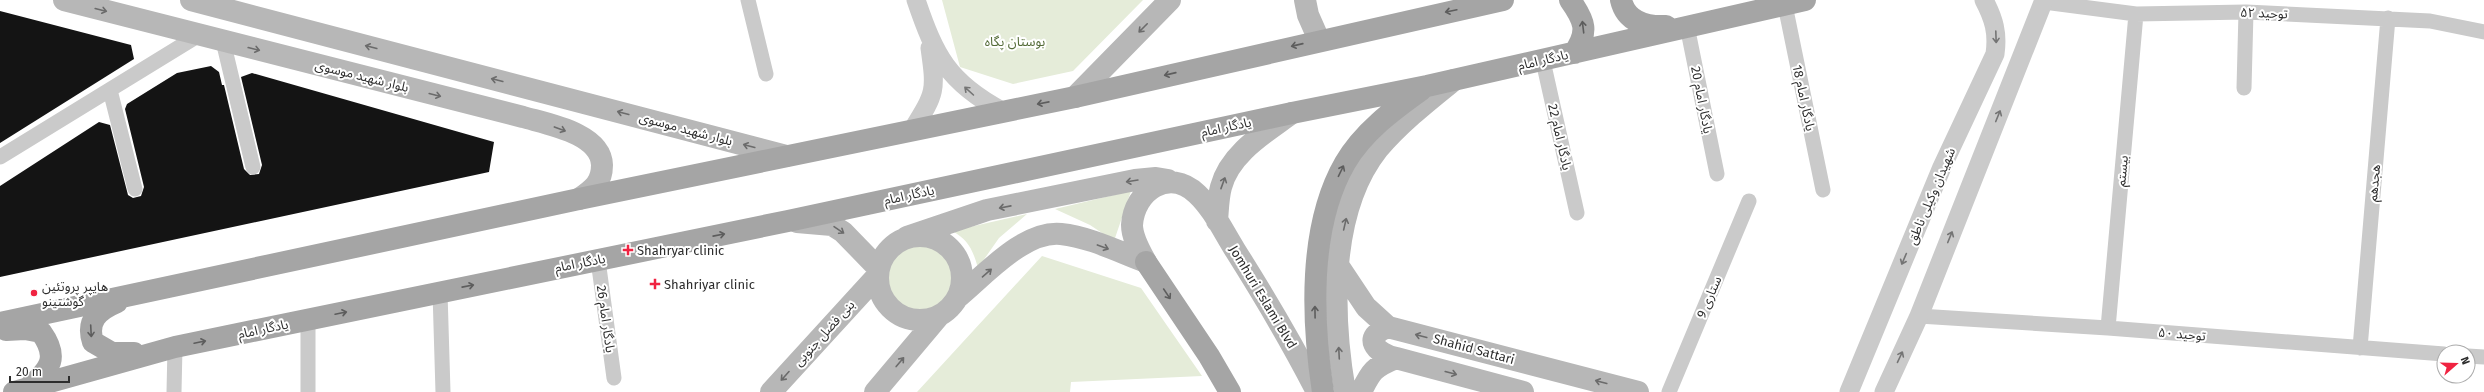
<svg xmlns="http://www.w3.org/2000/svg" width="2484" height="392" viewBox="0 0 2484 392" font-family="'Fira Sans','Noto Sans Arabic',sans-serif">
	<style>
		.green { fill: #e5ecd9 }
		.building { fill: #141414 }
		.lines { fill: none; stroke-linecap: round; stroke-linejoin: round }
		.minor { stroke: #cacaca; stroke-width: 15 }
		.tertiary { stroke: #cacaca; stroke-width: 19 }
		.secondary { stroke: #b7b7b7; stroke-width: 22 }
		.primary { stroke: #a5a5a5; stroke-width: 22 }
		.oneway { stroke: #6b6b6b }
		.oneway2 { stroke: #5d5d5d }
		.oneway3 { stroke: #747474 }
		.poi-dot { fill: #f02341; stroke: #fff; stroke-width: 1.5 }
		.labels { text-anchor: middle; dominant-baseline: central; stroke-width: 4; stroke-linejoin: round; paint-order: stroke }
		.street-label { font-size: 13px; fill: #2d2d2d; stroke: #fff }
		.park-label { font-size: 13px; fill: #546b38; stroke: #fff }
		.poi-label { font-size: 13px; fill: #2d2d2d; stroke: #fff; text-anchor: start }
	</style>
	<rect width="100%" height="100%" fill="#fff"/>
	<!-- green -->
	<path class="green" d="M942 0H1143L1073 71 1013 84 960 67Z
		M1131 191 1114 241 1090 225 1055 209Z
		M1027 214 999 238 978 268C973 251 969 240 952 231Z
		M886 278a35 35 0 1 1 70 0a35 35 0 1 1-70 0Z
		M1042 256 1141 288 1202 376 1071 382 1070 392H917Z"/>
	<!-- building -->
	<path class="building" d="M0 11 131 45 134 59 0 143Z
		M211 66 219 72 222 85H224L244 169 250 175 259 174 262 165 241 77 252 73 494 142 489 172 0 277V186L99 122 110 125 128 195 133 198 141 196 144 187 125 109 127 104 177 73Z"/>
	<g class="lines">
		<!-- minor -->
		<path class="minor" d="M748 0 766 74
			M2044 2 2136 14 2246 12 2430 21 2484 32
			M1785 5 1823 190
			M1687 26 1717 174
			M223 41 253 167
			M1543 61 1577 213
			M2244 88 2246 12
			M110 90 135 189
			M0 157 199 35
			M598 260 614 378
			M440 292 443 392
			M1919 316 2108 328 2444 354
			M308 320V392
			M2108 328 2136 14
			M2360 348 2388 18
			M2468 356 2484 357
			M174 392 175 347
			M1669 392 1749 201"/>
		<!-- tertiary -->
		<path class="tertiary" d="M916 0C935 56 948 82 1002 111
			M913 129C936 92 936 91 930 48
			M1849 392 1942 167 1995 54C1998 33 1994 19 1984 0
			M1884 392 1919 316 2044 0"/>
		<!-- secondary -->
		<path class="secondary" d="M64 0 523 117C547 124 601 133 602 165 602 183 593 189 579 199
			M191 0 786 156
			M1305 0 1308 15 1319 40
			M1075 97 1170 0
			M1217 221C1218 210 1218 198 1221 187 1230 153 1265 133 1292 113
			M797 222 832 225 843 232 879 269
			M878 278a42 42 0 1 1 84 0a42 42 0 1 1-84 0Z
			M907 237 987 210 1135 180 1156 178 1168 180
			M1146 262C1140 251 1132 238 1132 225 1134 191 1169 167 1197 194 1213 209 1223 231 1235 250 1264 296 1292 343 1317 392
			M1338 265 1366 307 1388 327 1638 392
			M957 298C984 276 1024 230 1061 234 1090 237 1119 252 1146 262
			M1388 327C1362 337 1375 353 1396 358
			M771 392 878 275
			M875 392 939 316
			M1345 392C1332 317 1328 212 1378 149 1400 123 1428 101 1454 80
			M1361 392C1371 371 1374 367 1396 358L1523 392"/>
		<!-- primary -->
		<path class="primary" d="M1570 0C1585 21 1589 32 1574 53
			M1621 0C1626 22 1646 27 1666 26
			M1146 262 1209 356 1230 392
			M117 302C98 310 86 321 93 342L112 353H134
			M0 323 579 199 1075 97 1503 0
			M6 330 25 329 41 332C59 357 51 369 29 387
			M14 392 175 347 788 221 1292 113 1427 86 1805 0
			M1323 392C1312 321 1308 227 1345 163 1363 132 1393 110 1421 90"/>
	</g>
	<!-- one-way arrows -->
	<defs><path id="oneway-shaft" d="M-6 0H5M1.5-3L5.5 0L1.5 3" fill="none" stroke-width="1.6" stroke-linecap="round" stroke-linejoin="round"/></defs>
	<g class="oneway">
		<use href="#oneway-shaft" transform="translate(101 10) rotate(14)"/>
		<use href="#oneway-shaft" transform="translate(1143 28) rotate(135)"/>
		<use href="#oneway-shaft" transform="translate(371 47) rotate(-166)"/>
		<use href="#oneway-shaft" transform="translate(254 49) rotate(14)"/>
		<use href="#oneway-shaft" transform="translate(497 80) rotate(-166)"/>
		<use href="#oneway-shaft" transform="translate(435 95) rotate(14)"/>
		<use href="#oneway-shaft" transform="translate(623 113) rotate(-165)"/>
		<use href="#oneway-shaft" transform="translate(560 129) rotate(20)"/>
		<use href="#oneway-shaft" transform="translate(749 146) rotate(-165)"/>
		<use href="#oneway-shaft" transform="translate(1132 181) rotate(171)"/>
		<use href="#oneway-shaft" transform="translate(1223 183) rotate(-70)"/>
		<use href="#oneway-shaft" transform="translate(1005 207) rotate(169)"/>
		<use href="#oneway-shaft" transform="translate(1345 224) rotate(-77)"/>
		<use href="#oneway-shaft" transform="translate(839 230) rotate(34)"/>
		<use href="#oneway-shaft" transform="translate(1103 247) rotate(20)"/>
		<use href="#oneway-shaft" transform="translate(987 273) rotate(-41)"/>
		<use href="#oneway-shaft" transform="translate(1421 336) rotate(-165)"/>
		<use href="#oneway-shaft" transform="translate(1339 353) rotate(-93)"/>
		<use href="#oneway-shaft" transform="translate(900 362) rotate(-50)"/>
		<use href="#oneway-shaft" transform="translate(1451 373) rotate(15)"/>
		<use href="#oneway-shaft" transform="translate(785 376) rotate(132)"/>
		<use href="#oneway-shaft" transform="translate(1601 382) rotate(-165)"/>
	</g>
	<g class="oneway2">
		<use href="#oneway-shaft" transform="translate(1451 11) rotate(168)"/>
		<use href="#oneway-shaft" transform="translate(1583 27) rotate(-97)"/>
		<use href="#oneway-shaft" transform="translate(1297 45) rotate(167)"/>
		<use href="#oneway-shaft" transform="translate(1170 74) rotate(167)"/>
		<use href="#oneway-shaft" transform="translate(1043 103) rotate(169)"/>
		<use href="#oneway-shaft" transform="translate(1341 171) rotate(-64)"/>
		<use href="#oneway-shaft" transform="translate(719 235) rotate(-11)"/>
		<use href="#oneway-shaft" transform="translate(468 286) rotate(-11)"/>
		<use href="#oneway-shaft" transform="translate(1167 294) rotate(56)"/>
		<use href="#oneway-shaft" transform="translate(1315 312) rotate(-91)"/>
		<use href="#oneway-shaft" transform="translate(341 313) rotate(-12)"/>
		<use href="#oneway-shaft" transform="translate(91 331) rotate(87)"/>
		<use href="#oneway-shaft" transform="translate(200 342) rotate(-12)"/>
	</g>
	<g class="oneway3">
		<use href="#oneway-shaft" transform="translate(1996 37) rotate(88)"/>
		<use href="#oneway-shaft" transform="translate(969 91) rotate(-138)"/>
		<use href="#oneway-shaft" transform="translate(1998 116) rotate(-68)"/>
		<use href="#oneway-shaft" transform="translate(1950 237) rotate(-68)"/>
		<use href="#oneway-shaft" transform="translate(1904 259) rotate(113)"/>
		<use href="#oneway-shaft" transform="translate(1900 357) rotate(-65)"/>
	</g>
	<!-- markers -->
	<g class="poi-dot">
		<path d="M626 244h4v4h4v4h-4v4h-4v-4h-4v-4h4z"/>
		<path d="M653 278h4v4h4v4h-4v4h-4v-4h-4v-4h4z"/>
		<circle cx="34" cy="293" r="4"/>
	</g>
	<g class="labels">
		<!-- street labels -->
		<g class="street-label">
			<text transform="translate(2264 13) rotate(2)">توحید ۵۲</text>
			<text transform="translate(1543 60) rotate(-13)">یادگار امام</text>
			<text transform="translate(362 76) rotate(14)">بلوار شهید موسوی</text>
			<text transform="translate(1804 98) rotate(78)">یادگار امام 18</text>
			<text transform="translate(1702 100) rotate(79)">یادگار امام 20</text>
			<text transform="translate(1226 127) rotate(-12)">یادگار امام</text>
			<text transform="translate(686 129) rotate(15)">بلوار شهید موسوی</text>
			<text transform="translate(1560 137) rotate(77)">یادگار امام 22</text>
			<text transform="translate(2122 171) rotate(-85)">بیستم</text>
			<text transform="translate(2374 183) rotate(-85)">هجدهم</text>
			<text transform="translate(909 195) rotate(-12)">یادگار امام</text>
			<text transform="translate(1931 196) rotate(-67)">شهیدان وکیلی ناطق</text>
			<text transform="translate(580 263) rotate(-11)">یادگار امام</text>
			<text transform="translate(1263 297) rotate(59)">Jomhuri Eslami Blvd</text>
			<text transform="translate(1709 297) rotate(-67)">ستاری 9</text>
			<text transform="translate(606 319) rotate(82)">یادگار امام 26</text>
			<text transform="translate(263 329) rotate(-12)">یادگار امام</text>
			<text transform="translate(824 333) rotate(-48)">بنی فضل جنوبی</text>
			<text transform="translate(2182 334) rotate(5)">توحید ۵۰</text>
			<text transform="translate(1474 349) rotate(15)">Shahid Sattari</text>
		</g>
		<!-- park labels -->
		<g class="park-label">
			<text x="1015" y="41">بوستان پگاه</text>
		</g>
		<!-- poi labels -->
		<g class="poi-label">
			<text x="637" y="250">Shahryar clinic</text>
			<text x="664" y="284">Shahriyar clinic</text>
			<text x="42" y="286">هایپر پروتئین<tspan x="42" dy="15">گوشتینو</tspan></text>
		</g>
	</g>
	<!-- north arrow -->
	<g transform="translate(2456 364) rotate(70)"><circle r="19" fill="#ffffff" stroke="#ababab"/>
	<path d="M0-3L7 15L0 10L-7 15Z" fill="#f02341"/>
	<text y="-6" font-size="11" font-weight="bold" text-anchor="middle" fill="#2d2d2d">N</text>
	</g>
	<!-- scale -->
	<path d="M10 376v6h59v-6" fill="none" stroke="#2d2d2d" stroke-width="2"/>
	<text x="16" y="376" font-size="12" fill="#2d2d2d" stroke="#ffffff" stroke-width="3" paint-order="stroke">20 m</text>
</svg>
